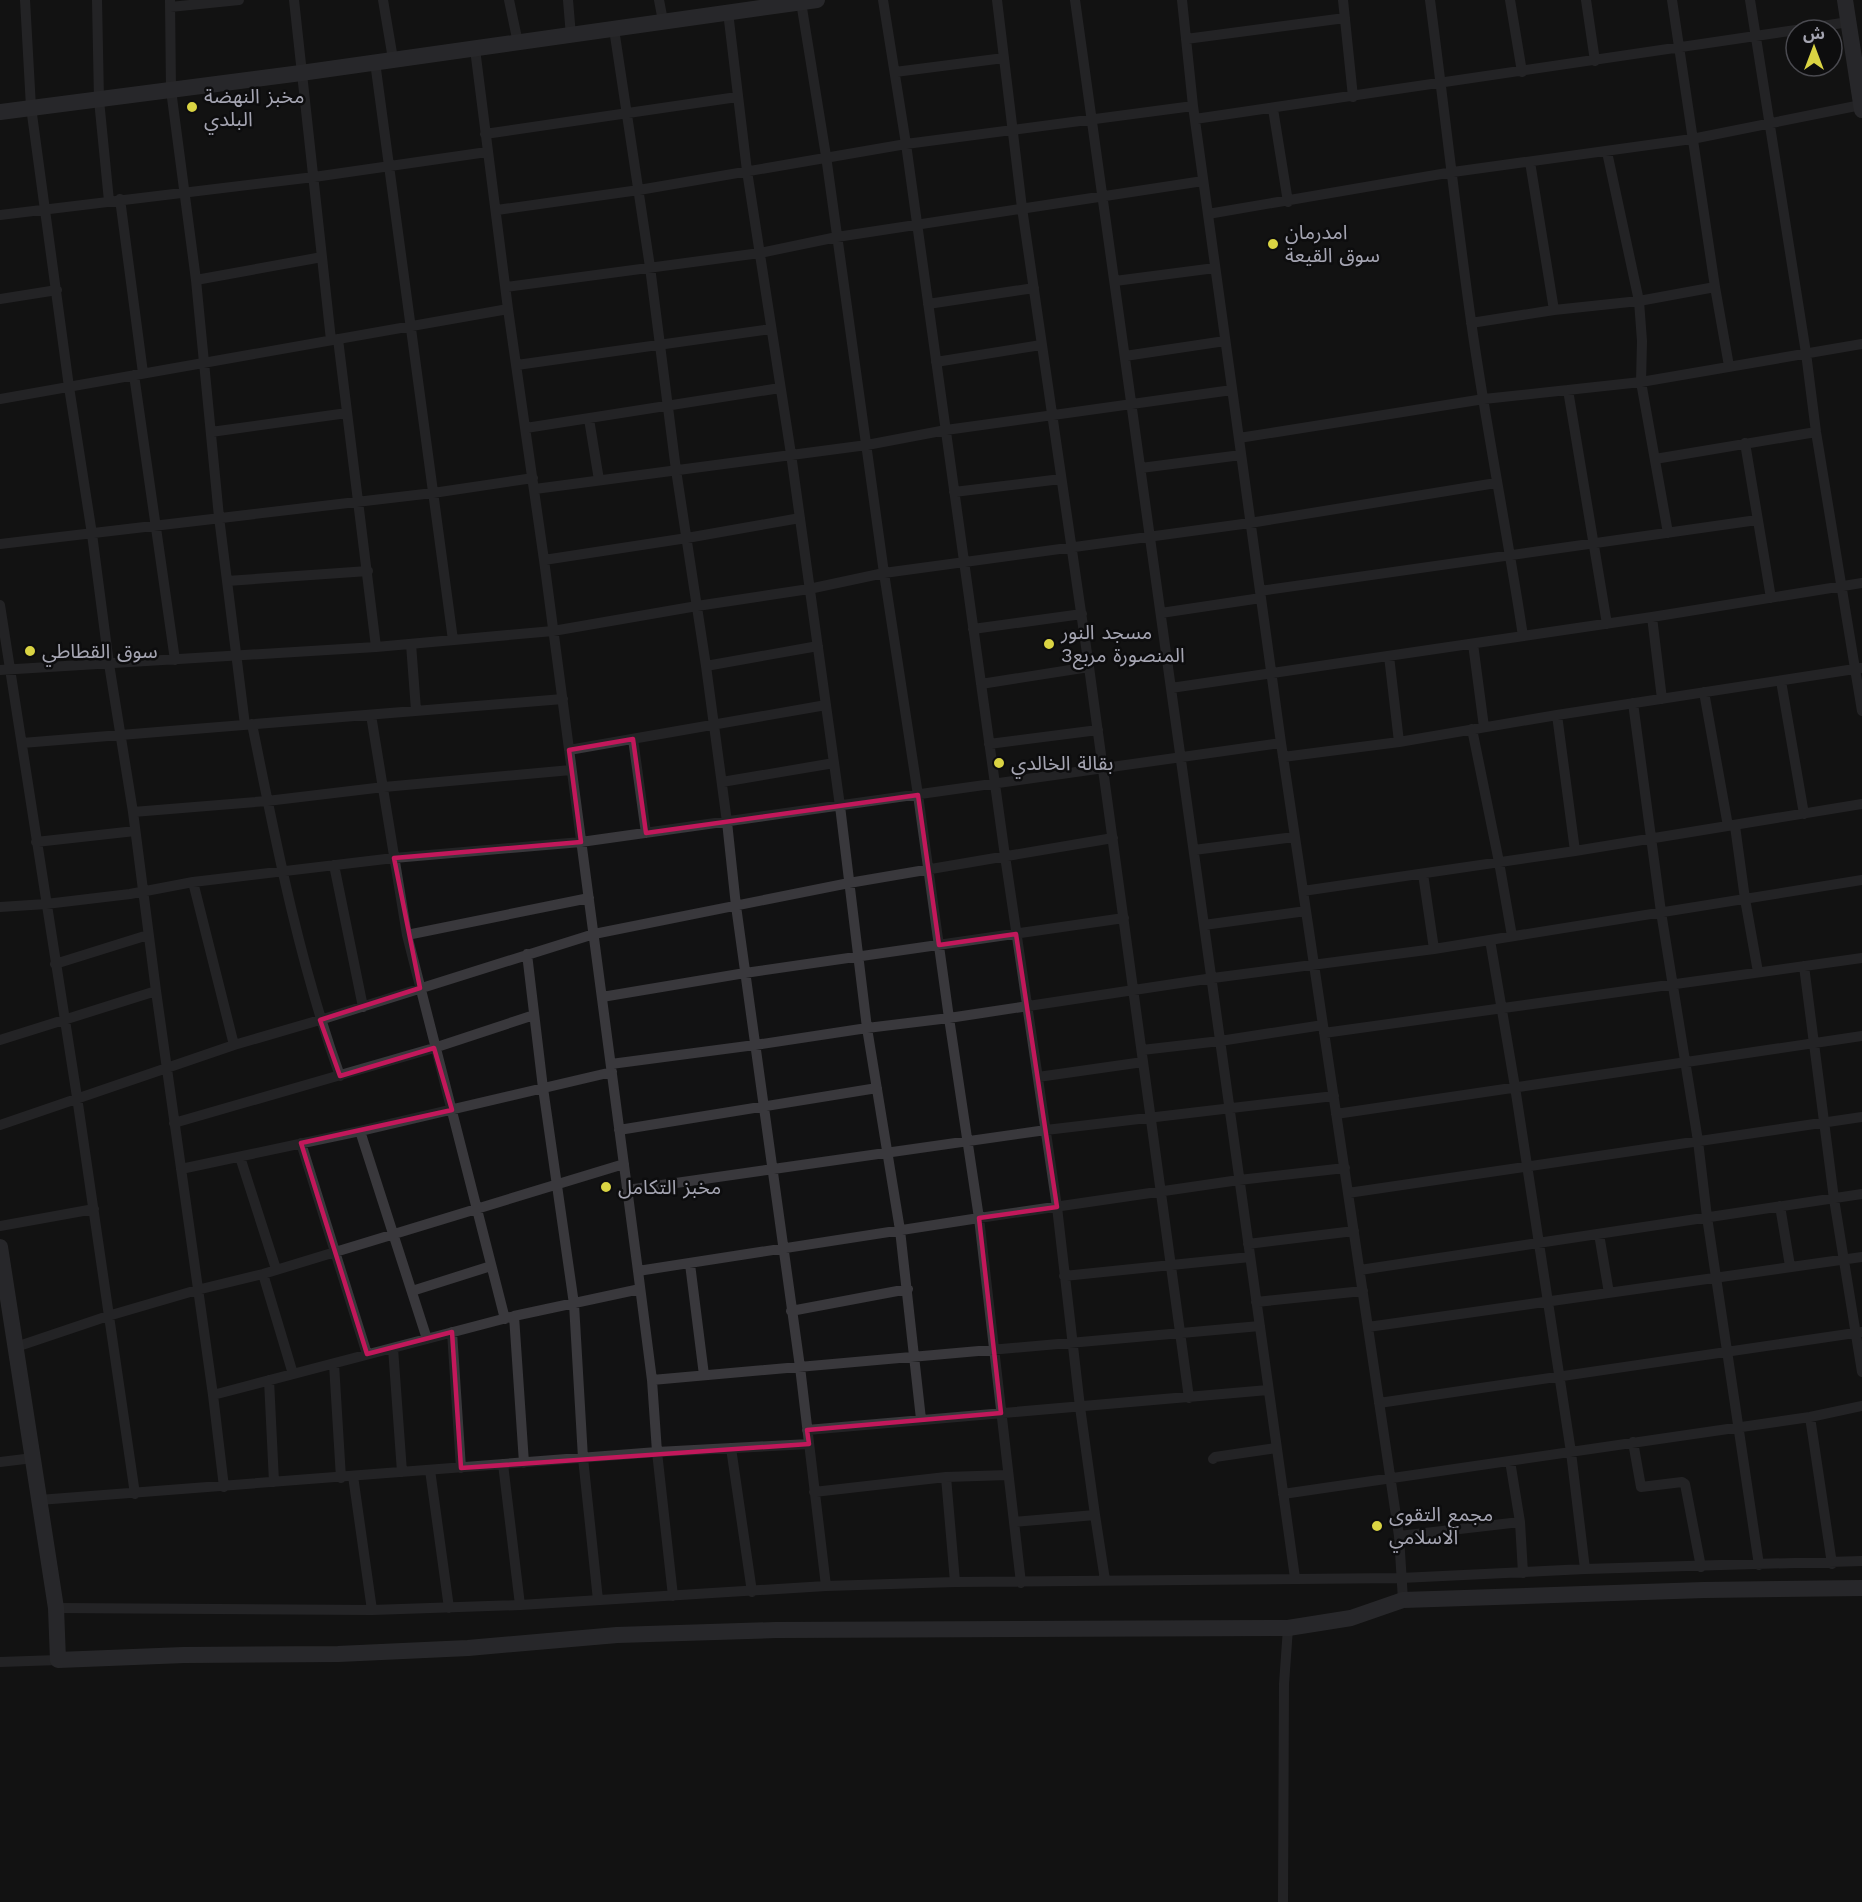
<svg xmlns="http://www.w3.org/2000/svg" width="1862" height="1902" viewBox="0 0 1862 1902" font-family="'Work Sans','Noto Sans Arabic',sans-serif">
	<style>
		.lines { fill: none; stroke-linecap: round; stroke-linejoin: round }
		.street { stroke: #39383c; stroke-width: 10 }
		.secondary { stroke: #424247; stroke-width: 16 }
		.marked { fill: none; stroke: #c2185b; stroke-width: 4.5; stroke-linejoin: round }
		.poi-dot { fill: #dad443; stroke: #0d0d0e; stroke-width: 2 }
		.labels { text-anchor: middle; dominant-baseline: central; stroke-width: 5; stroke-linejoin: round; paint-order: stroke }
		.poi-label { font-size: 20px; fill: #a5a5b2; stroke: #0d0d0e; text-anchor: start }
	</style>
	<rect width="100%" height="100%" fill="#121213"/>
	<g class="lines">
		<!-- street -->
		<path class="street" d="M25 0 31 107 69 387 92 534 109 664 133 812 156 991 213 1395 224 1487
			M97 0 99 100 109 201
			M170 0 171 90 196 280 219 517 245 725
			M294 0 331 340
			M383 0 393 59
			M509 0 518 43
			M568 0 571 36
			M659 0 663 21
			M883 0 906 144 1005 856 1057 1207 1080 1407 1095 1515
			M997 0 1022 208 1089 667 1189 1398
			M1075 0 1295 1578
			M1182 0 1193 106 1281 743 1399 1536 1403 1600
			M1343 0 1353 97
			M1430 0C1444 107 1456 214 1471 321 1486 427 1507 531 1523 636
			M1510 0 1522 72
			M1586 0 1595 61
			M1672 0 1715 287 1729 366
			M1750 0 1806 353 1816 432 1862 711
			M801 2 826 156 884 573 918 795 949 1018 979 1218 1021 1583
			M170 7 239 0
			M728 12 747 171 791 454 840 806 867 1028 900 1230 921 1419
			M614 29 650 267 676 470 706 666 727 822 736 906 800 1367 826 1586
			M1798 30 1848 22
			M1186 39 1345 18
			M475 49 508 309 544 560 638 1271 652 1380 657 1452 673 1596
			M375 62 453 640
			M895 72 1004 58
			M1273 109 1288 202
			M1195 119 1796 30
			M485 134 737 97
			M1607 152 1639 301 1642 341 1641 382 1668 533
			M1530 162 1554 310
			M120 199 143 373
			M497 210 639 190 906 144 1193 106
			M1208 214 1453 172 1692 139 1861 105
			M0 215 314 177 487 152
			M196 280 322 257
			M1115 281 1215 268
			M506 287 760 253 837 237 1203 181
			M0 299 57 290
			M928 304 1034 288
			M1471 323 1554 310 1639 301 1715 287
			M338 339 376 647
			M1125 356 1225 341
			M936 362 1041 345
			M517 365 771 329
			M134 375 175 660
			M1568 390 1607 624
			M0 399 508 309
			M589 419 599 480
			M526 428 780 388
			M211 432 347 413
			M1239 438 1484 399 1641 382 1862 344
			M1745 443 1771 598
			M1655 459 1816 432
			M1141 468 1241 455
			M535 489 867 445 946 430 1232 390
			M954 492 1061 479
			M0 544 433 493 533 478
			M544 560 687 538 800 518
			M227 581 368 571
			M1260 591 1757 520
			M0 605 77 1097 135 1494
			M1161 613 1261 598
			M1652 617 1662 699
			M973 629 1082 614
			M411 644 416 710
			M1473 644 1484 727
			M1389 656 1399 742
			M706 666 818 646
			M0 670 376 647 553 631 697 606 809 589 884 573 1250 523 1496 483
			M1781 681 1804 814
			M981 684 1089 667
			M1171 688 1652 617 1862 583
			M1704 692 1728 826
			M1633 703 1661 912 1698 1141 1707 1217 1759 1565
			M371 715 407 935 505 1319
			M1557 715 1575 851
			M252 724C276 843 299 962 340 1076
			M1472 729 1499 862 1512 936
			M633 739 646 833
			M22 743 563 699
			M989 744 1098 730
			M569 750 826 705
			M1283 757 1399 742 1557 715 1861 668
			M722 782 834 763
			M133 812 267 801 384 787 571 770
			M1735 826 1745 899 1758 972
			M36 842 135 831
			M1194 850 1294 837
			M334 865 363 1007
			M1423 874 1434 949
			M193 882 234 1045
			M1303 891 1575 851 1862 804
			M0 907 46 904 130 894 193 882 394 858 581 842 1281 743
			M1204 925 1306 911
			M407 935 589 898
			M1490 940 1515 1087 1571 1452 1585 1569
			M527 954 543 1088 574 1304 583 1458 598 1600
			M55 964 148 935
			M1804 966 1834 1199 1862 1372
			M602 997 745 973 1124 918
			M1324 1033 1862 958
			M0 1040 156 991
			M1142 1050 1220 1041 1323 1025
			M611 1064 755 1045 867 1028 949 1018 1213 978 1434 949 1862 880
			M1038 1077 1143 1062
			M1336 1114 1862 1036
			M174 1123 434 1048 534 1015
			M0 1125 234 1045 320 1020 594 934 849 883 1113 838
			M619 1130 877 1088
			M360 1131 427 1339
			M301 1143 367 1354
			M240 1157 276 1269
			M181 1169 360 1131 612 1072
			M627 1190 1046 1130 1334 1096
			M1348 1193 1862 1117
			M1780 1206 1790 1266
			M0 1226 94 1209
			M1599 1234 1609 1293
			M1248 1244 1354 1231
			M690 1264 704 1375
			M1360 1270 1862 1194
			M638 1271 979 1218 1239 1180 1345 1168
			M263 1274 293 1374
			M1064 1276 1250 1257
			M412 1291 491 1266
			M1256 1302 1363 1291
			M791 1311 908 1289
			M514 1316 524 1463
			M1368 1327 1862 1257
			M452 1332 461 1468
			M16 1347 108 1316 197 1290 263 1274 624 1164
			M393 1348 402 1472
			M334 1364 341 1478
			M269 1380 274 1482
			M652 1380 1260 1326
			M213 1395 514 1316 640 1289
			M1379 1403 1862 1332
			M1810 1417 1832 1564
			M807 1430 1268 1390
			M1633 1442 1641 1487 1682 1482 1685 1484 1701 1567
			M731 1448 752 1592
			M1213 1459 1215 1457 1276 1448
			M1510 1461 1520 1522 1523 1573
			M0 1462 33 1458
			M503 1464 520 1605
			M430 1470 449 1608
			M353 1476 372 1610
			M946 1477 955 1582
			M814 1492 946 1477 1008 1475
			M1283 1494 1810 1417 1862 1406
			M39 1500 657 1452 809 1444
			M1014 1522 1095 1515 1105 1580
			M1399 1536 1520 1522
			M56 1608 372 1610 520 1605 826 1586 955 1582 1401 1578 1585 1569 1862 1561
			M0 1662 58 1660
			M1283 1902 1284 1684 1288 1628"/>
		<!-- secondary -->
		<path class="secondary" d="M1845 0 1862 110
			M0 112 301 73 817 0
			M0 1247 56 1608 58 1660 184 1655 338 1654 468 1648 617 1635 776 1630 1288 1628 1351 1618 1403 1600 1704 1590 1862 1588"/>
	</g>
	<!-- marked area -->
	<path d="M0 0H1862V1902H0ZM633 739 646 833 918 795 939 945 1016 934 1057 1207 979 1218 1001 1413 807 1430 809 1444 461 1468 452 1332 367 1354 301 1143 452 1110 434 1048 340 1076 320 1020 420 988 394 858 581 842 569 750Z" fill="#121213" fill-opacity=".55" fill-rule="evenodd"/>
	<path class="marked" d="M633 739 646 833 918 795 939 945 1016 934 1057 1207 979 1218 1001 1413 807 1430 809 1444 461 1468 452 1332 367 1354 301 1143 452 1110 434 1048 340 1076 320 1020 420 988 394 858 581 842 569 750Z"/>
	<!-- markers -->
	<g class="poi-dot">
		<circle cx="192" cy="107" r="6"/>
		<circle cx="1273" cy="244" r="6"/>
		<circle cx="1049" cy="644" r="6"/>
		<circle cx="30" cy="651" r="6"/>
		<circle cx="999" cy="763" r="6"/>
		<circle cx="606" cy="1187" r="6"/>
		<circle cx="1377" cy="1526" r="6"/>
	</g>
	<g class="labels">
		<!-- poi labels -->
		<g class="poi-label">
			<text x="204" y="96">مخبز النهضة<tspan x="204" dy="23">البلدي</tspan></text>
			<text x="1285" y="232">امدرمان<tspan x="1285" dy="23">سوق القيعة</tspan></text>
			<text x="1061" y="632">مسجد النور<tspan x="1061" dy="23">المنصورة مربع3</tspan></text>
			<text x="42" y="651">سوق القطاطي</text>
			<text x="1011" y="763">بقالة الخالدي</text>
			<text x="618" y="1187">مخبز التكامل</text>
			<text x="1389" y="1514">مجمع التقوى<tspan x="1389" dy="23">الاسلامي</tspan></text>
		</g>
	</g>
	<!-- north arrow -->
	<g transform="translate(1814 48)"><circle r="28" fill="#0d0d0e" stroke="#4a4a50" stroke-width="1.5"/>
	<path d="M0-4.5L10 22L0 15L-10 22Z" fill="#dad443"/>
	<text y="-9" font-size="16" font-weight="bold" text-anchor="middle" fill="#a5a5b2">ش</text>
	</g>
</svg>
